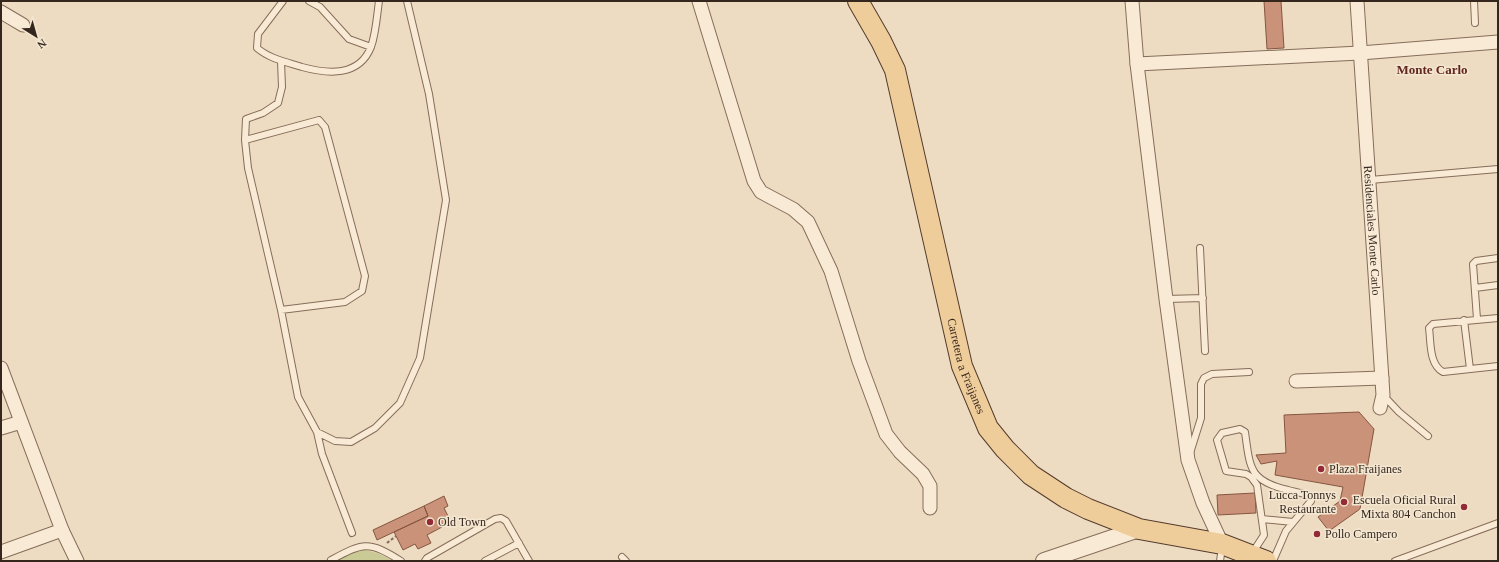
<svg xmlns="http://www.w3.org/2000/svg" width="1499" height="562" viewBox="0 0 1499 562" font-family="Georgia,serif">
	<style>
		.green { fill: #c9ca96 }
		.building { fill: #ca9379; stroke: #855540 }
		.lines { fill: none; stroke-linecap: round; stroke-linejoin: round }
		.service-casing { stroke: #866d5a; stroke-width: 8 }
		.minor-casing { stroke: #866d5a; stroke-width: 15 }
		.tertiary-casing { stroke: #866d5a; stroke-width: 18 }
		.primary-casing { stroke: #543c2e; stroke-width: 22 }
		.path { stroke: #866d5a; stroke-width: 2; stroke-dasharray: 3 2; stroke-linecap: butt }
		.service { stroke: #f8ead5; stroke-width: 6 }
		.minor { stroke: #f8ead5; stroke-width: 13 }
		.tertiary { stroke: #f8ead5; stroke-width: 16 }
		.primary { stroke: #efcd9a; stroke-width: 20 }
		.poi-dot { fill: #932b36; stroke: #f4e7d1; stroke-width: 1.5 }
		.labels { text-anchor: middle; dominant-baseline: central; stroke-width: 3; stroke-linejoin: round; paint-order: stroke }
		.street-label { font-size: 12px; fill: #36271e; stroke: #f4e7d1 }
		.poi-label { font-size: 12px; fill: #36271e; stroke: #f4e7d1; text-anchor: start }
		.neighbourhood-label { font-size: 13px; font-weight: bold; fill: #62261e; stroke: #f4e7d1 }
	</style>
	<rect width="100%" height="100%" fill="#eddcc2"/>
	<!-- green -->
	<path class="green" d="M360 549 378 553 391 560 335 561Z"/>
	<!-- building -->
	<path class="building" d="M1264 1H1281L1284 48 1267 49Z
		M1359 412 1374 429 1360 509 1329 531 1318 517 1340 501 1343 487 1275 475 1277 461 1261 464 1256 455 1286 453 1284 415Z
		M1255 493 1256 513 1218 515 1217 495Z
		M444 496 448 506 444 508 450 520 441 525 442 527 427 535 431 543 418 549 415 544 403 550 394 532 428 516 424 506Z
		M424 506 428 516 377 540 373 530Z"/>
	<g class="lines">
		<!-- service casing -->
		<g class="service-casing">
			<path id="service" d="M283 1 258 34 257 48C270 59 286 62 302 67 328 74 359 77 371 47 376 33 377 15 379 1
				M309 1 320 7 349 39 371 47
				M1474 1 1475 23
				M245 140 246 119 263 113 278 103 282 87 281 61
				M1370 180 1498 169
				M1200 248 1205 351
				M1475 288 1498 285
				M1166 299 1203 298
				M281 310 345 302 362 291 365 276 325 127 319 120 245 140 248 168 281 310 298 397 317 432 322 454 352 533
				M1498 318 1433 324 1429 328C1431 343 1429 364 1443 372L1498 366
				M1477 319 1473 264 1476 261 1498 258
				M1464 320 1470 369
				M1384 396 1399 412 1428 436
				M317 432 335 441 351 442 375 428 400 403 420 358 446 200 429 94 407 1
				M1190 453 1201 418V384L1204 378 1212 374 1249 372
				M1262 519 1293 522
				M1253 552 1264 535 1257 485 1251 477 1246 474 1226 471 1217 440 1222 433 1240 429 1245 432C1250 468 1249 481 1288 490 1295 492 1305 493 1311 497V501L1286 531 1273 561
				M622 557 626 561
				M331 560C363 543 368 540 401 561
				M425 561 427 558 495 519 501 518 506 521 529 561
				M485 561 519 543
				M1220 561 1222 547
				M1395 561 1498 523"/>
		</g>
		<!-- minor casing -->
		<g class="minor-casing">
			<g id="minor">
				<path d="M699 1 754 181 761 192 793 209 808 222 831 271 859 361 886 434 900 452 923 474 930 486V508"/>
				<path d="M1132 1 1137 64 1166 299 1188 460 1203 503 1222 544"/>
				<path id="s1" d="M1357 1 1383 395 1380 408"/>
				<path d="M1 12 23 25"/>
				<path d="M1137 64 1360 53 1498 42"/>
				<path d="M1 368 62 530 77 561"/>
				<path d="M1296 381 1382 378"/>
				<path d="M1 428 21 422"/>
				<path d="M1 552 62 530"/>
			</g>
		</g>
		<!-- tertiary casing -->
		<g class="tertiary-casing">
			<path id="tertiary" d="M1044 561 1139 529"/>
		</g>
		<!-- primary casing -->
		<g class="primary-casing">
			<g id="primary">
				<path id="s2" d="M858 1 881 41 895 70 962 366 988 428 1005 449 1031 475 1066 498 1088 509 1139 529 1222 544 1266 561"/>
			</g>
		</g>
		<!-- path -->
		<path class="path" d="M387 543 396 536"/>
		<!-- service -->
		<use href="#service" class="service"/>
		<!-- minor -->
		<use href="#minor" class="minor"/>
		<!-- tertiary -->
		<use href="#tertiary" class="tertiary"/>
		<!-- primary -->
		<use href="#primary" class="primary"/>
	</g>
	<!-- markers -->
	<g class="poi-dot">
		<circle cx="1321" cy="469" r="4"/>
		<circle cx="1344" cy="502" r="4"/>
		<circle cx="1464" cy="507" r="4"/>
		<circle cx="430" cy="522" r="4"/>
		<circle cx="1317" cy="534" r="4"/>
	</g>
	<g class="labels">
		<!-- street labels -->
		<g class="street-label">
			<text stroke="none"><textPath href="#s1" startOffset="230">Residenciales Monte Carlo</textPath></text>
			<text stroke="none"><textPath href="#s2" startOffset="383">Carretera a Fraijanes</textPath></text>
		</g>
		<!-- poi labels -->
		<g class="poi-label">
			<text x="1329" y="469">Plaza Fraijanes</text>
			<text x="1336" y="495" text-anchor="end">Lucca Tonnys<tspan x="1336" dy="14">Restaurante</tspan></text>
			<text x="1456" y="500" text-anchor="end">Escuela Oficial Rural<tspan x="1456" dy="14">Mixta 804 Canchon</tspan></text>
			<text x="438" y="522">Old Town</text>
			<text x="1325" y="534">Pollo Campero</text>
		</g>
		<!-- neighbourhood labels -->
		<g class="neighbourhood-label">
			<text x="1432" y="69">Monte Carlo</text>
		</g>
	</g>
	<!-- border -->
	<rect width="1499" height="562" fill="none" stroke="#36271e" stroke-width="4"/>
	<!-- north arrow -->
	<g transform="translate(36 36) rotate(143)" stroke="#f4e7d1" stroke-width="3" paint-order="stroke">
	<path d="M0-3L7 15L0 10L-7 15Z" fill="#36271e"/>
	<text y="-6" font-size="11" font-weight="bold" text-anchor="middle" fill="#36271e">N</text>
	</g>
</svg>
